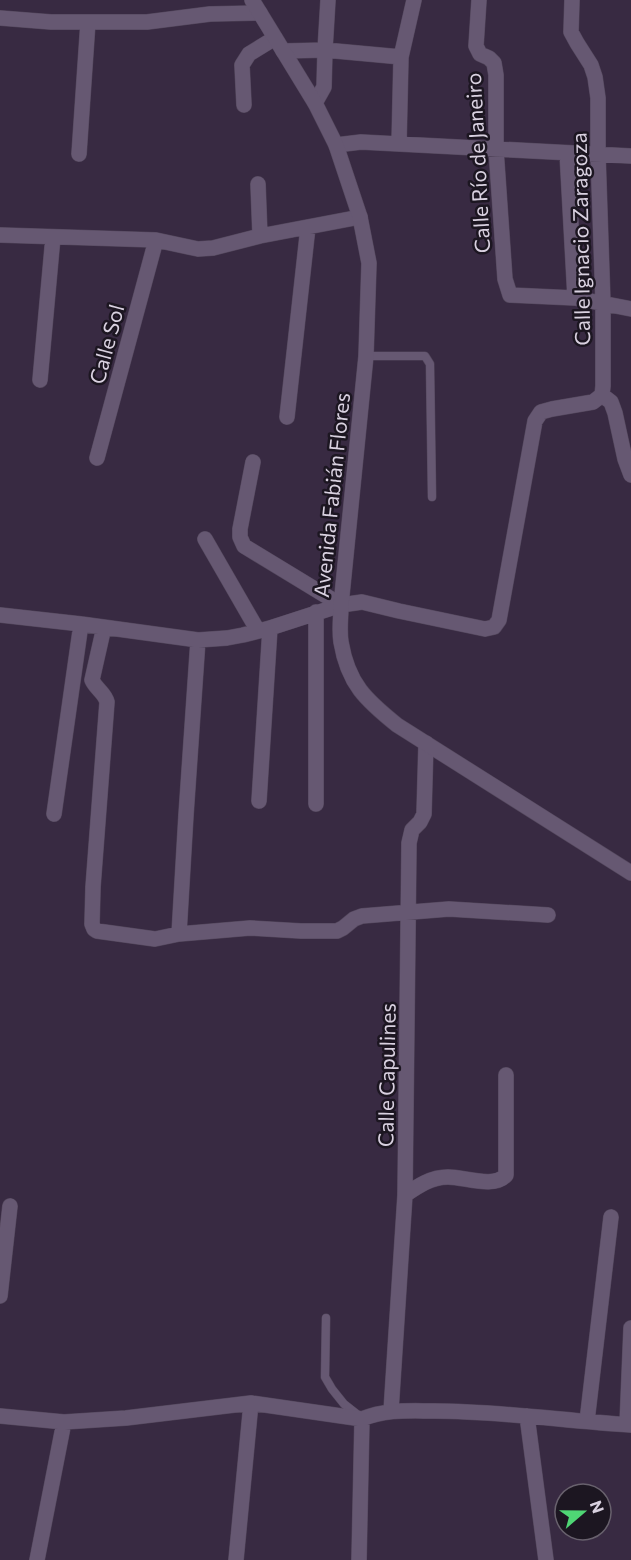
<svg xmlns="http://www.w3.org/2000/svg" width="631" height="1560" viewBox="0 0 631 1560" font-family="Commissioner,sans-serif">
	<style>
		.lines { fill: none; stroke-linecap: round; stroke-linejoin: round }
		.service-casing { stroke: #53475c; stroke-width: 9 }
		.minor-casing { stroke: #53475c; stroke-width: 16 }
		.secondary-casing { stroke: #53475c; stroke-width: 16 }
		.service { stroke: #665872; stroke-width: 8 }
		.minor { stroke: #665872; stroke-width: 15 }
		.secondary { stroke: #665872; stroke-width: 15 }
		.labels { text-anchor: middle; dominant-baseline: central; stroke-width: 5; stroke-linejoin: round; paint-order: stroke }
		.street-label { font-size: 21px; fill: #d9d1e0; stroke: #1c1621 }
	</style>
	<rect width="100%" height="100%" fill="#382a42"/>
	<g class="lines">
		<!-- service casing -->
		<g class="service-casing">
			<path id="service" d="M366 356H425L430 364 432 497
				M326 1318 325 1377 332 1389 344 1404 358 1415"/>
		</g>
		<!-- minor casing -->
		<g class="minor-casing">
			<path id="minor" d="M479 0 476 46 480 54 489 58 494 63 496 75V149L505 279 510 295 575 298 631 309
				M572 0 571 32 577 43 591 65 595 77 598 98V154L603 303V386L602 395
				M0 18 51 22H147L210 14 260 13
				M283 51 325 50 401 57
				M315 103 324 87 325 50 328 0
				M244 105 242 65 249 54 275 38
				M399 144 401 57 414 0
				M336 145 361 142 631 156
				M567 153 575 298
				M79 154 88 22
				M258 184 260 236
				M0 235 156 240 198 249 213 248 260 236 360 217
				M40 380 53 237
				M602 395 611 402 615 413 625 459 631 475
				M287 417 308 227
				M97 458 156 240
				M253 462 240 529V537L244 546 341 605
				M205 539 258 631
				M0 615 81 624 198 640 227 638 243 635 270 628 341 605 362 602 399 611 485 629 494 627 499 620 535 421 541 412 552 409 593 402 602 395
				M104 627 92 680C96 689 105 693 107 702L93 887 92 924 94 929 97 931 155 939 179 934 250 928 301 931H337L343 928 354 919 362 916 449 909 548 915
				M259 801 270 628
				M316 804V612
				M54 814 81 624
				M179 934 186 815 198 640
				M405 1195C418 1186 431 1177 448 1177 465 1177 494 1189 506 1175V1075
				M0 1296 10 1206
				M391 1411 405 1195 409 843 412 830 420 822 424 814 426 743
				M0 1416 64 1422 126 1418 251 1403 362 1419
				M527 1416 546 1560
				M362 1419C386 1409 409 1411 434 1411 500 1411 565 1421 631 1425
				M587 1421 611 1217
				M627 1424 631 1328
				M37 1560 64 1422
				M236 1560 251 1403
				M359 1560 362 1419"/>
		</g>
		<!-- secondary casing -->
		<g class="secondary-casing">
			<path id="secondary" d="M252 0 315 103 336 145 360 217 369 263 366 356 341 605C341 617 339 630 341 642 348 684 366 700 397 725L631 873"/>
		</g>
		<!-- service -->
		<use href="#service" class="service"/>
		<!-- minor -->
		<use href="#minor" class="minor"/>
		<!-- secondary -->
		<use href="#secondary" class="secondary"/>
	</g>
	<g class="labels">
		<!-- street labels -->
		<g class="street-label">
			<text transform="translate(477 163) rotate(-93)">Calle Río de Janeiro</text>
			<text transform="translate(580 239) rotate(-91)">Calle Ignacio Zaragoza</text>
			<text transform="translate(106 344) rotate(-75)">Calle Sol</text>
			<text transform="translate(331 495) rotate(-84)">Avenida Fabián Flores</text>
			<text transform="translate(386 1075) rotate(-89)">Calle Capulines</text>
		</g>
	</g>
	<!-- north arrow -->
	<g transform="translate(583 1512) rotate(70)"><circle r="28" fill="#1c1621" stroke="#68616d" stroke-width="1.5"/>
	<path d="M0-4.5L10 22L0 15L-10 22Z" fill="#4fd675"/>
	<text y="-9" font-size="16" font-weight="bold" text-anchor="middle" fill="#d9d1e0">N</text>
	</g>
</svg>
